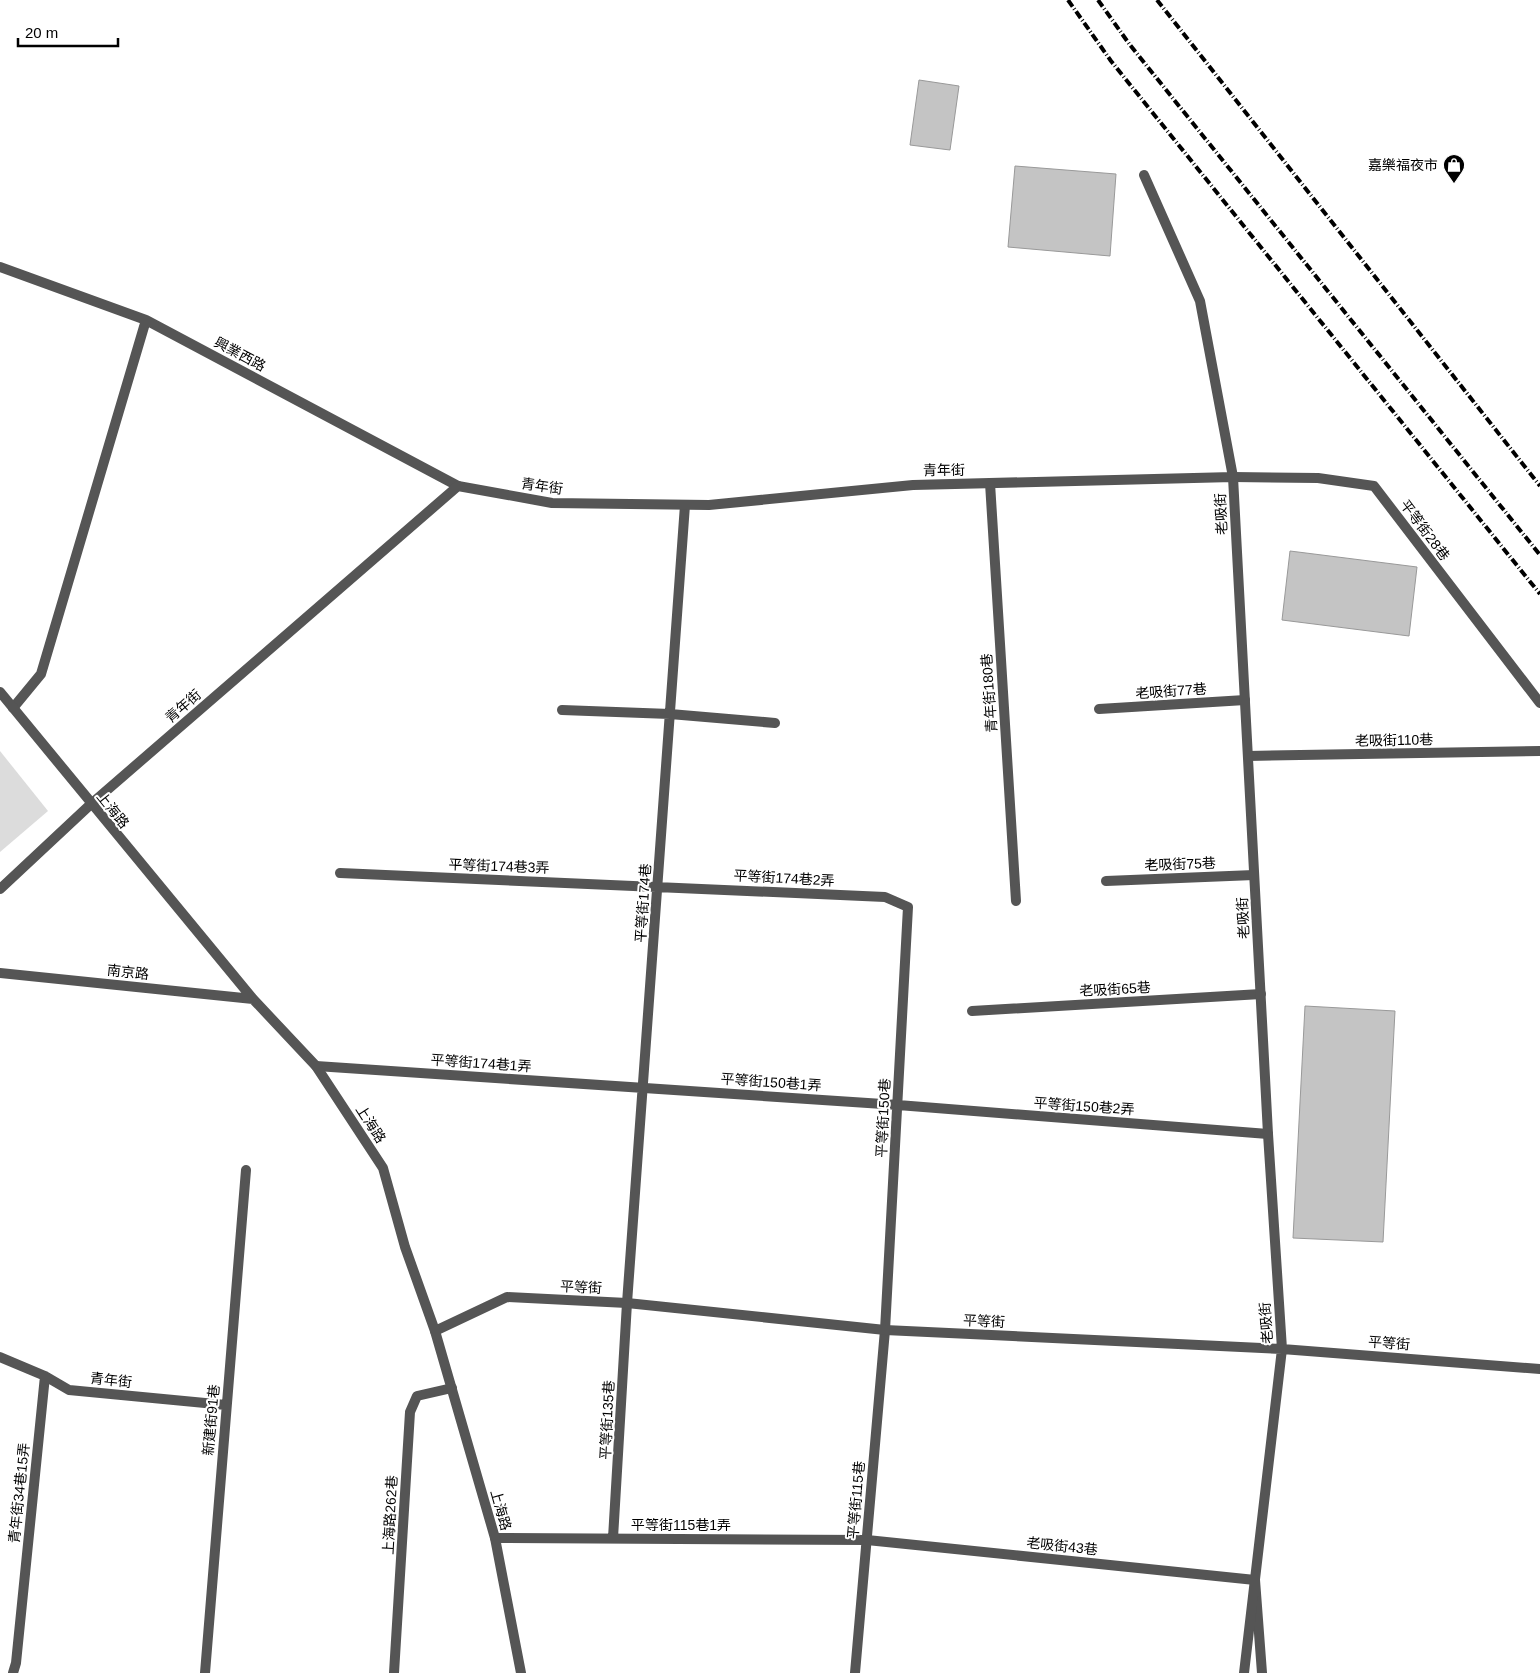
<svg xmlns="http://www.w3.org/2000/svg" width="1540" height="1673" viewBox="0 0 1540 1673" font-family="Helvetica,'Noto Sans TC',sans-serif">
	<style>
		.green { fill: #dcdcdc }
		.building { fill: #c4c4c4; stroke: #999 }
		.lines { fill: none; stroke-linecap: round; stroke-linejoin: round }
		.service { stroke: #555; stroke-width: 10 }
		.minor { stroke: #555; stroke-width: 10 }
		.tertiary { stroke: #555; stroke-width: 10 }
		.rail { stroke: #000; stroke-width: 4; stroke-dasharray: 8 2.5 1 2.5; stroke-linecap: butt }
		.labels { text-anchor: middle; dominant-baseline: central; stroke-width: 4; stroke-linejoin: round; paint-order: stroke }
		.poi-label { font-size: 14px; fill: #000; stroke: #fff; text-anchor: end }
		.street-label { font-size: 14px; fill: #000; stroke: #fff }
	</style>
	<rect width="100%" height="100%" fill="#fff"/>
	<!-- green -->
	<path class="green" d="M0 751 48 811 0 852Z"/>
	<!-- building -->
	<path class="building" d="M919 80 959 86 950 150 910 145Z
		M1015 166 1116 174 1110 256 1008 247Z
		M1290 551 1417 567 1409 636 1282 620Z
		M1305 1006 1395 1011 1383 1242 1293 1238Z"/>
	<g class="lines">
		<!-- service -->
		<path class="service" d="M0 267 146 320 458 486
			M1233 477 1318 478 1374 486 1540 703
			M990 483 1016 901
			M13 708 41 674 146 320
			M1099 709 1245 700
			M562 710 670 714 775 723
			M1248 756 1540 751
			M340 873 885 897 908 907 885 1330 855 1673
			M1106 881 1254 875
			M972 1011 1261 994
			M316 1066 898 1105 1268 1134
			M0 1357 45 1376 69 1390 226 1405
			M495 1538 867 1540 1255 1580 1262 1673
			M613 1538 627 1303 685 505
			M13 1673 16 1663 45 1376
			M205 1673 246 1170
			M394 1673 410 1412 417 1396 452 1388"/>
		<!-- minor -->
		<path class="minor" d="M1144 175 1200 301 1233 477 1268 1134 1282 1349 1244 1673
			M0 889 91 804 458 486 552 503 709 505 913 485 1233 477
			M435 1331 507 1297 627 1303 885 1330 1282 1349 1540 1369"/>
		<!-- tertiary -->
		<path class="tertiary" d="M0 692 253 999 316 1066 383 1168 405 1247 435 1331 495 1538 521 1673
			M0 973 253 999"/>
		<!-- rail -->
		<path class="rail" d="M1068 0 1111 61 1540 594
			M1098 0 1130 45 1540 555
			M1157 0 1540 486"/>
	</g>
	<!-- icons -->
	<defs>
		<g id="shop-pin" transform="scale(1.125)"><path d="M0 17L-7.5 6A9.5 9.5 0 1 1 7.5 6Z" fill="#000" stroke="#fff"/><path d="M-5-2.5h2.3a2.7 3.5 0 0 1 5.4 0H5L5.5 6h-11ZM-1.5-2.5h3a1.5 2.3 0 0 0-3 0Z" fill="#fff"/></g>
	</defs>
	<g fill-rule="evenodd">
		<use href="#shop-pin" x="1454" y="165"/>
	</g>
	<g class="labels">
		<!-- poi labels -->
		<g class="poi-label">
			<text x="1438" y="165">嘉樂福夜市</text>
		</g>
		<!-- street labels -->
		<g class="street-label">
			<text transform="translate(240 354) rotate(28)">興業西路</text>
			<text transform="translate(944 470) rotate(-1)">青年街</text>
			<text transform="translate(542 486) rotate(8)">青年街</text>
			<text transform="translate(1221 514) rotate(-93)">老吸街</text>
			<text transform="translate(1425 530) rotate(53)">平等街28巷</text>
			<text transform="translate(1171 691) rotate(-4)">老吸街77巷</text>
			<text transform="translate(989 693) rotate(-94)">青年街180巷</text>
			<text transform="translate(183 706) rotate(-41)">青年街</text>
			<text transform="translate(1394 740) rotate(-1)">老吸街110巷</text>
			<text transform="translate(113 810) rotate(51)">上海路</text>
			<text transform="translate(1180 864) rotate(-2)">老吸街75巷</text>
			<text transform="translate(499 866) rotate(2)">平等街174巷3弄</text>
			<text transform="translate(784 878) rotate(3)">平等街174巷2弄</text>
			<text transform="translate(643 903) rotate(-86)">平等街174巷</text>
			<text transform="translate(1243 918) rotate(-93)">老吸街</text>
			<text transform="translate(128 972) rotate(6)">南京路</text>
			<text transform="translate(1115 989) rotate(-3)">老吸街65巷</text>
			<text transform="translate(481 1063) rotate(4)">平等街174巷1弄</text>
			<text transform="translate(771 1082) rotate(4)">平等街150巷1弄</text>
			<text transform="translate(1084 1106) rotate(4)">平等街150巷2弄</text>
			<text transform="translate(883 1118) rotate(-87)">平等街150巷</text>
			<text transform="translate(371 1124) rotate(57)">上海路</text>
			<text transform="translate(581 1287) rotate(3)">平等街</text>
			<text transform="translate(984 1321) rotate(3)">平等街</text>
			<text transform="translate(1266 1323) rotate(-94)">老吸街</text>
			<text transform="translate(1389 1343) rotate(4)">平等街</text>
			<text transform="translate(111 1380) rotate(6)">青年街</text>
			<text transform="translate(211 1420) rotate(-85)">新建街91巷</text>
			<text transform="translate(607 1420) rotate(-87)">平等街135巷</text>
			<text transform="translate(19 1493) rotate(-84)">青年街34巷15弄</text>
			<text transform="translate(856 1500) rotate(-85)">平等街115巷</text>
			<text transform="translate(501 1510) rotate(74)">上海路</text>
			<text transform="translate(390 1515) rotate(-87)">上海路262巷</text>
			<text x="681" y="1525">平等街115巷1弄</text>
			<text transform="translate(1062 1546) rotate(6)">老吸街43巷</text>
		</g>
	</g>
	<!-- scale -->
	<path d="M18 38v8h100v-8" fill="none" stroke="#000000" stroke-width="2.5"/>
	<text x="25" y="38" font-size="15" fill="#000000" stroke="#ffffff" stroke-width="4" paint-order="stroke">20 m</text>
</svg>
